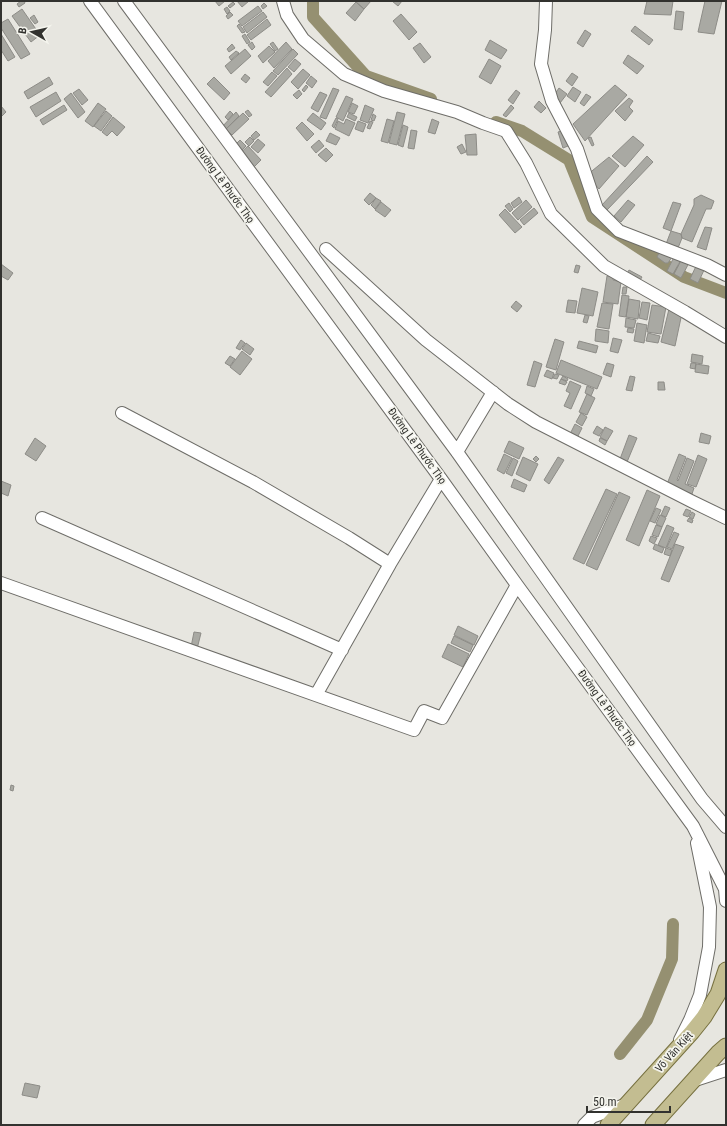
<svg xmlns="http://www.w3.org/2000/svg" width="727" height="1126" viewBox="0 0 727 1126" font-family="'Roboto Condensed',sans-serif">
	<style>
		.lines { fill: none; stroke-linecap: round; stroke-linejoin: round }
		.canal { stroke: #959071; stroke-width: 12 }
		.building { fill: #a9a9a3; stroke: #8d8c87 }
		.minor-casing { stroke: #6e6d68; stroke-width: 14 }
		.major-casing { stroke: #76703f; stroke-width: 17 }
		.minor { stroke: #fff; stroke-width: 12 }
		.major { stroke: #c3bd91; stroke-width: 15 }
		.labels { text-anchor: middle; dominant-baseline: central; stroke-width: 3.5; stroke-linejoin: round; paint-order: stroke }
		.street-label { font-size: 11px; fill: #32322f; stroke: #f4f4ed }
	</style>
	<rect width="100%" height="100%" fill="#e7e6e0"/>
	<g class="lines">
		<!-- canal -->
		<path class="canal" d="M313 1V17L366 76 431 99
			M496 122 522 131 569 160 592 217 684 277 726 293
			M620 1054 647 1020 672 959 673 924"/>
	</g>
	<!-- building -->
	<path class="building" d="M21 1H24L25 3 19 7 17 4Z
		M215 1H225L219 6Z
		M237 1H249L242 7Z
		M357 1H371L364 9 356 2Z
		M392 1H402L398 6Z
		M647 1H673L671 15 644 14Z
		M705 1H722L714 34 698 32Z
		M233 2 235 4 230 8 228 6Z
		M356 2 364 9 355 21 346 13Z
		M264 3 267 6 263 9 261 6Z
		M258 6 262 11 242 26 238 21Z
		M227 7 230 11 227 14 224 9Z
		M22 9 40 35 31 42 12 16Z
		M676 11 684 12 682 30 674 29Z
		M230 12 233 15 228 19 226 16Z
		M263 12 267 17 247 33 243 27Z
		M401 14 417 32 409 40 393 21Z
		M34 15 38 22 35 24 30 18Z
		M8 19 30 54 21 59 1 28V23Z
		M267 19 271 25 251 40 247 35Z
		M239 24 245 32 242 33 237 26Z
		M635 26 653 40 649 45 631 31Z
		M585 30 591 34 583 47 577 43Z
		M1 34 15 57 8 61 1 50Z
		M245 34 250 42 247 44 242 36Z
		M490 40 507 50 501 59 485 50Z
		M252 42 255 47 252 50 248 45Z
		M273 42 278 49 275 51 270 44Z
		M286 42 292 49 274 68 268 61Z
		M420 43 431 57 424 63 413 48Z
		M232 44 235 48 229 52 227 49Z
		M269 46 275 52 263 63 258 56Z
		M245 49 251 56 231 74 225 66Z
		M293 49 298 54 278 75 273 71Z
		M236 51 239 53 231 60 229 57Z
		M628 55 644 66 637 74 623 63Z
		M295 59 301 64 294 72 288 67Z
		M489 59 501 66 491 84 479 77Z
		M287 68 292 74 271 97 265 92Z
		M303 69 310 75 298 89 291 82Z
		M272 72 277 76 268 86 263 82Z
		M572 73 578 77 572 86 566 81Z
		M245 74 250 78 246 83 241 79Z
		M311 76 317 81 312 88 306 83Z
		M49 77 53 84 28 99 24 92Z
		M214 77 230 93 224 100 207 84Z
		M306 85 308 87 304 92 302 90Z
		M615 85 627 95 585 141 573 124Z
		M573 87 581 92 575 102 567 96Z
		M333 88 339 90 326 119 320 117Z
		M559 88 567 94 560 103 552 98Z
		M79 89 88 100 82 105 73 93Z
		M299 90 302 94 297 99 293 95Z
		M516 90 520 93 513 104 508 100Z
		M56 92 61 101 36 117 30 107Z
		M320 92 327 95 318 112 311 108Z
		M71 93 85 112 78 118 64 99Z
		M586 94 591 97 584 106 580 103Z
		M346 96 353 99 343 121 336 117Z
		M629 98 633 101 629 107 633 111 625 121 615 111Z
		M539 101 546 108 541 113 534 107Z
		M98 103 106 109 93 127 85 121Z
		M352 103 358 106 354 114 348 112Z
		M64 105 67 110 43 125 40 120Z
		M365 105 374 109 368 123 360 120Z
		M511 105 514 108 506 117 503 115Z
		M1 106 6 112 1 117Z
		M248 110 252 115 249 117 245 112Z
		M106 111 112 116 101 131 94 126Z
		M230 111 233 114 228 120 225 117Z
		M236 112 239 116 224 131 221 128Z
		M397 112 405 114 397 145 389 143Z
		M243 113 249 119 232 135 226 129Z
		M313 113 326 123 321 130 307 120Z
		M349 113 357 117 355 121 347 117Z
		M373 114 376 116 374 121 371 120Z
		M113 117 125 127 117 136 112 131 107 136 102 132Z
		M336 118 338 119 334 128 332 126Z
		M346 119 355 123 349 136 335 129 338 121 344 124Z
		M387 119 394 121 388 143 381 141Z
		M432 119 439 122 435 134 428 132Z
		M358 121 366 124 363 132 355 129Z
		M370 121 373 122 370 129 367 128Z
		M302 122 314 134 307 141 296 128Z
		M403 125 408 127 403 147 398 145Z
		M568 129 573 144 563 148 558 132Z
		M411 130 417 131 414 149 408 148Z
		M256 131 260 135 254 140 251 136Z
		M330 133 340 138 336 145 326 141Z
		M476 134 477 155H467L465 135Z
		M633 136 644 145 625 167 612 156Z
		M250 137 254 141 249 146 245 142Z
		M591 137 594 145 592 146 588 138Z
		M258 139 265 145 258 153 251 147Z
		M240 140 246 146 240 152 234 146Z
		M319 140 324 146 316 153 311 147Z
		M462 144 466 152 461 154 457 147Z
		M248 146 261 160 252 169 238 155Z
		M326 148 333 155 326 162 318 155Z
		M647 156 653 162 607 210 602 205Z
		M609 157 619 166 599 189 587 175Z
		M370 193 376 198 369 205 364 200Z
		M701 195 714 201 711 209H706L692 242 682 238 681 234 694 205V199Z
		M519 197 522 202 514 208 511 203Z
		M376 198 381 201 375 209 371 205Z
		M526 200 532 207 518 220 512 213Z
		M628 200 635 205 621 222 614 216Z
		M381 202 391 210 385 217 375 210Z
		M673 202 681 204 671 231 663 228Z
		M509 203 513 209 510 212 505 206Z
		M534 208 538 213 524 225 520 220Z
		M505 209 522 227 515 233 499 215Z
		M705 227 712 228 706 250 697 247Z
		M671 231 681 234 682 238 678 248 666 244Z
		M661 249 674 254 668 263H665L657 257Z
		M675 255 682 258 673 274 667 271Z
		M683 257 690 261 681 278 674 274Z
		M1 264 13 273 8 280 1 276Z
		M697 264 705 268 698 283 690 279Z
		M576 265 580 266 578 273 574 272Z
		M629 270 642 277 637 285 625 277Z
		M607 276H614L613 280 621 282 618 304 603 302Z
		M623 287H627L626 294H622Z
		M582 288 598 292 593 316 577 313Z
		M622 295 629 296 626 317 619 316Z
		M629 299 640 301 638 319 626 317Z
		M568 300 577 301 575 313 566 312Z
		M516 301 522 306 517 312 511 307Z
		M642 302 650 303 647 320 639 318Z
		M602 303 613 304 609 329 597 327Z
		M652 305 666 307 661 334 647 332Z
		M669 309 682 313 675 346 661 342Z
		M585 315 589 316 587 323 583 322Z
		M626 318 636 320 634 328 625 327Z
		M637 323 647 325 644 343 634 341Z
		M628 328 634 329 633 333 627 332Z
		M596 329 609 331 608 343 595 341Z
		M648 333 660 336 658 343 646 341Z
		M613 338 622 340 618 353 610 351Z
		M555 339 564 342 556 370 546 367Z
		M241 340 245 343 240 350 236 348Z
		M579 341 598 346 596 353 577 348Z
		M246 343 254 349 250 355 242 349Z
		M242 351 252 359 240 375 230 367Z
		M692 354 703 356 702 364 691 362Z
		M230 356 235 359 230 366 225 363Z
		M561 360 602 377 597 389 556 373Z
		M534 361 542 364 535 387 527 385Z
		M607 363 614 365 611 377 603 374Z
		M691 363H696L695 369 690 368Z
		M696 364 709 366 708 374 695 372Z
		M547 370 554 373 552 379 544 376Z
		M555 374 559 375 557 379 553 378Z
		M563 376 568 379 567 381 561 379Z
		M630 376 635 377 632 391 626 390Z
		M561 379 567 382 565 385 559 383Z
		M570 381 581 386 571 409 564 406 570 393 566 391Z
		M658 382H664L665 390H658Z
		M587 386 594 389 591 396 585 393Z
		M587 394 595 398 587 415 579 412Z
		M581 413 587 417 582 426 576 422Z
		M575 424 582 428 577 438 570 434Z
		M597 426 603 430 599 436 593 433Z
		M605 427 613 431 607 441 600 437Z
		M701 433 711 436 709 444 699 442Z
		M629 435 637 438 627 462 620 459Z
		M35 438 46 446 36 461 25 454Z
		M600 438 607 441 605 445 599 441Z
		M509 441 524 448 519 459 504 452Z
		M504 454 512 458 504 474 497 470Z
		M679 454 686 457 677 480 678 481 687 458 694 461 685 484 694 488 692 494 667 484Z
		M698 455 707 459 696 487 687 484Z
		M536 456 539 459 536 462 533 459Z
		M523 457 538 464 530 481 516 474Z
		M558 457 564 460 549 484 544 480Z
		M513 458 518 461 512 476 506 473Z
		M514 479 527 485 524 492 511 487Z
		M1 481 11 485 8 496 1 493Z
		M606 489 617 494 584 564 573 559Z
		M647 490 660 496 639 546 626 540Z
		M619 492 630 497 597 570 586 565Z
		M665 506 670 508 666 517 661 515Z
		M656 508 661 510 655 523 650 521Z
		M686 509 691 511 688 517 683 515Z
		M692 512 695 514 693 519 689 517Z
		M660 515 666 518 662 527 656 524Z
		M689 518 693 520 692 523 687 521Z
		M656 525 662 527 658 537 652 535Z
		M667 525 674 528 666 548 658 545Z
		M674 532 679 534 672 549 667 547Z
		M651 536 657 538 654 544 649 541Z
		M655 544 664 548 662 553 653 549Z
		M675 544 684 547 669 582 661 579Z
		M666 548 672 550 670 556 664 554Z
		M458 626 478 636 474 645 454 635Z
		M194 632 201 633 197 649 191 647Z
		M454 636 473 645 470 652 451 643Z
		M448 644 469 654 463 667 442 657Z
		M11 785 14 786 13 791 10 790Z
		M25 1083 40 1086 37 1098 22 1095Z"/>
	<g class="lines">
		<!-- minor casing -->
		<g class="minor-casing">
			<path id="minor" d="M90 1 441 479 517 585 693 826 725 889 726 901
				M124 1 457 452 702 799 726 827
				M283 1 287 15 303 39 344 74 384 91 457 112 483 123 506 131 526 163 551 214 604 266 685 312 726 337
				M546 1 545 30 541 64 552 101 577 149 597 209 619 231 707 265 726 275
				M326 249 426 340 508 404 536 422 691 501 726 518
				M122 413 253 482 349 538 390 564
				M457 452 493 392
				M42 518 342 650
				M1 583 414 730 424 711 442 718 517 585
				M316 695 390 564 441 479
				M680 1040 690 1020 700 995 709 947 710 907 697 843
				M692 1081 726 1070
				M584 1125 592 1117 627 1104"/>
		</g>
		<!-- major casing -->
		<g class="major-casing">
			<path id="major" d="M608 1125 692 1032 704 1017 718 994 726 970
				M653 1125 718 1053 726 1046"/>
		</g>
		<!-- minor -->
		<use href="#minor" class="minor"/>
		<!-- major -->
		<use href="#major" class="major"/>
	</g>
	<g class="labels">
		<!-- street labels -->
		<g class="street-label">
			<text transform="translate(225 185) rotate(54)">Đường Lê Phước Thọ</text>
			<text transform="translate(417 446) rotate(54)">Đường Lê Phước Thọ</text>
			<text transform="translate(607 708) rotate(54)">Đường Lê Phước Thọ</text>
			<text transform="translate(674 1052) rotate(-48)">Võ Văn Kiệt</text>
		</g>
	</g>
	<!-- border -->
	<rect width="727" height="1126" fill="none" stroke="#32322f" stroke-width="4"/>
	<!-- north arrow -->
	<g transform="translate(32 32) rotate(278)" stroke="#f4f4ed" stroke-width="3" paint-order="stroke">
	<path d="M0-3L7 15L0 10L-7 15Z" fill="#32322f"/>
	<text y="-6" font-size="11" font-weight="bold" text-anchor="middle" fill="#32322f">B</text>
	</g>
	<!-- scale -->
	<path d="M587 1106v6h83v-6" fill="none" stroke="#32322f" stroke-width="2"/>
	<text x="593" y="1106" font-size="12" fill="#32322f" stroke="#f4f4ed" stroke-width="3" paint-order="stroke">50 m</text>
</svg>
